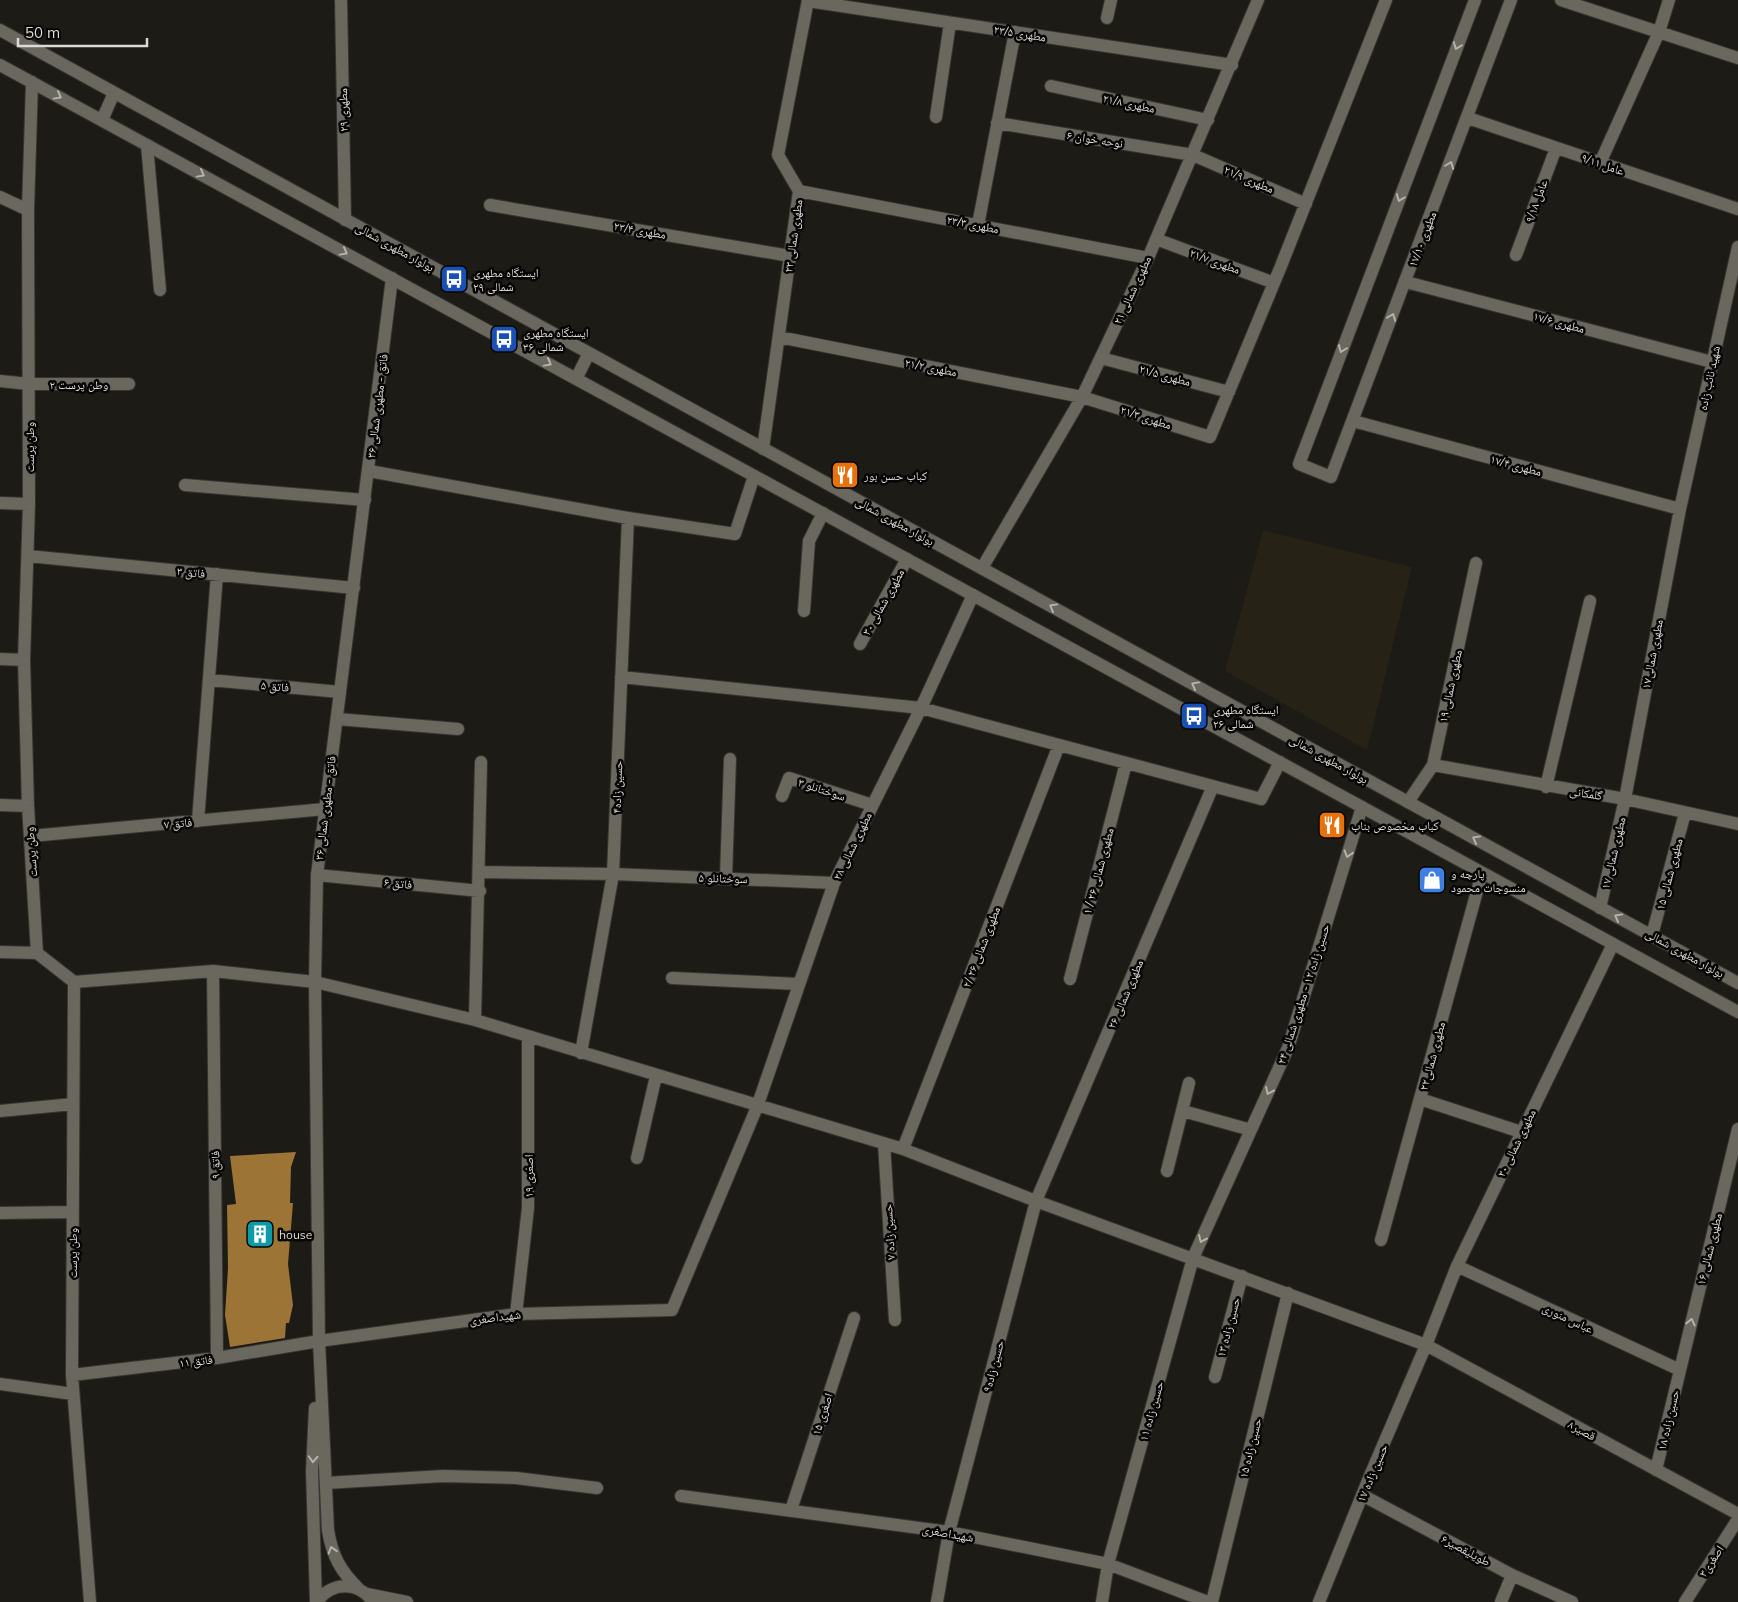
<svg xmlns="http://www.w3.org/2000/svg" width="1738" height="1602" viewBox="0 0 1738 1602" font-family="Mulish,'Noto Naskh Arabic',sans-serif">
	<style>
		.built { fill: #262216 }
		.building { fill: #9c7435 }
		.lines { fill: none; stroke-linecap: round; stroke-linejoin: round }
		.street-casing { stroke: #363531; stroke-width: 14 }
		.secondary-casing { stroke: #363531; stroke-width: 14 }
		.street { stroke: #6a675f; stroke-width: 12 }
		.secondary { stroke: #6a675f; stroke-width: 12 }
		.oneway { stroke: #b3b2ac }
		.labels { text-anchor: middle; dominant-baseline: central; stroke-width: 5; stroke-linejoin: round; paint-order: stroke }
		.street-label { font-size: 12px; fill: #dbdad5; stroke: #070604 }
		.poi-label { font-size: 12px; fill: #dbdad5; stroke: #070604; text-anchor: start }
	</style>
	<rect width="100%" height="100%" fill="#1d1b15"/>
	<!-- built -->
	<path class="built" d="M1263 530 1412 567 1367 750 1225 671Z"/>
	<!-- building -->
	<path class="building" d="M296 1152 291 1167 290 1203H293L288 1264 293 1305 289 1323H286L285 1338 230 1347 225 1315 228 1268 227 1205 236 1204 230 1156Z"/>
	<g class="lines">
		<!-- street casing -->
		<g class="street-casing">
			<path id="street" d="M341 0 345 220
				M1475 0 1299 464 1331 477 1511 0
				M1561 0 1738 58
				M808 1 1232 65
				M1107 18 1111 0
				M32 82 28 210 29 504 24 660 28 806 37 953 74 982
				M1051 86 1208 120
				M936 117 950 23
				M1468 118 1738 209
				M997 123 1193 155 1306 204
				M147 145 160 290
				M1600 163 1659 32 1669 0
				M799 191 1148 258
				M0 197 28 210
				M490 205 790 256
				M978 225 1015 32
				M1156 239 1274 283
				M1516 255 1556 148
				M1406 282 1712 362
				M779 337 1082 397 1210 437 1281 266 1386 0
				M1101 358 1229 392
				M0 381 29 384H129
				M1353 421 1680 509
				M763 449 799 191 778 155 808 0
				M369 471 628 518 735 534 754 476
				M185 485 365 500
				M0 503 29 504
				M28 556 354 588
				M982 568 1082 397 1148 258 1258 0
				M804 611 809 541 823 513
				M860 644 907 559
				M0 659 24 660
				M621 677 921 708 1261 799 1280 762
				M209 680 340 692
				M337 719 458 729
				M1433 765 1625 799 1738 824
				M1546 787 1590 601
				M782 796 789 778 872 805
				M1408 802 1433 765 1476 563
				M0 805 28 806
				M198 821 217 574
				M31 836 325 809
				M480 872 613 874 834 883
				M317 875 480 891
				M726 878 730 759
				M1600 908 1625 799 1680 509 1738 247
				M1652 935 1685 813
				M0 952 37 953
				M213 971 217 1358
				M672 978 798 984
				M1070 979 1126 763
				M74 982 213 971 315 982 475 1020 903 1149 1036 1201 1426 1345 1738 1514
				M74 982 72 1375 90 1602
				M475 1020 481 762
				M581 1053 613 874 628 518
				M1420 1099 1521 1132
				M0 1111 73 1104
				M1183 1111 1251 1130
				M884 1143 895 1320
				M903 1149 1059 745
				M637 1158 656 1076
				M1167 1171 1189 1083
				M0 1213 73 1212
				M1381 1240 1482 873
				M1457 1266 1680 1370
				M516 1314 528 1208V1037
				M72 1375 217 1358 319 1341 516 1314 672 1310 757 1107 834 883 921 708 973 595
				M1215 1377 1242 1276
				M0 1384 73 1394
				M1656 1470 1738 1129
				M326 1483 443 1476 516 1478 597 1488
				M1362 1495 1512 1575 1572 1602
				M681 1496 949 1532 1108 1564 1208 1602
				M791 1510 854 1318
				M937 1602 949 1532 1036 1201 1213 786
				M1102 1602 1108 1564 1193 1258 1288 1048 1362 807
				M1212 1602 1288 1293
				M1319 1602 1369 1478 1426 1345 1457 1266 1613 944
				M1501 1602 1512 1575
				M1685 1602 1738 1519"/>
		</g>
		<!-- secondary casing -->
		<g class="secondary-casing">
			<path id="secondary" d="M0 30 1738 983
				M0 65 1738 1012
				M102 120 114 93
				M576 379 589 353
				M315 1408 312 1471 316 1602
				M359 1589C340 1571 332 1555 328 1530L319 1341 315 982 317 875 392 278
				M367 1594 407 1602
				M317 1602C331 1581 359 1581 373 1602"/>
		</g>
		<!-- street -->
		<use href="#street" class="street"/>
		<!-- secondary -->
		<use href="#secondary" class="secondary"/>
	</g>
	<!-- one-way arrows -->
	<defs><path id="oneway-chevron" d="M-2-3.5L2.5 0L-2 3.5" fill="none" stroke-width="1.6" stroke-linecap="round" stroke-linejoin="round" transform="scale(1.25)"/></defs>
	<g class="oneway">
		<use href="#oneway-chevron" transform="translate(1457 46) rotate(111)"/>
		<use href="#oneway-chevron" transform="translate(58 96) rotate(29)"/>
		<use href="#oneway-chevron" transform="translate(1450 165) rotate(-69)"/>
		<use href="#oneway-chevron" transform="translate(201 174) rotate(29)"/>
		<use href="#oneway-chevron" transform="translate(1400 198) rotate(111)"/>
		<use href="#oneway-chevron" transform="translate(344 252) rotate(29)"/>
		<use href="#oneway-chevron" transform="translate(1392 317) rotate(-69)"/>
		<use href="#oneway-chevron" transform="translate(1342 349) rotate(111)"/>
		<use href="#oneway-chevron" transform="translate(548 363) rotate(29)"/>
		<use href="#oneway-chevron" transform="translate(1053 607) rotate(-151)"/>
		<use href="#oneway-chevron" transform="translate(1195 685) rotate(-151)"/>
		<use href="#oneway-chevron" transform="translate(1476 839) rotate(-151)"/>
		<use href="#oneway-chevron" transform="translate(1348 854) rotate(107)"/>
		<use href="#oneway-chevron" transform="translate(1618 917) rotate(-151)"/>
		<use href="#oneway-chevron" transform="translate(1269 1091) rotate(114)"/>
		<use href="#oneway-chevron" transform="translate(1202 1239) rotate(114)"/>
		<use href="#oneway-chevron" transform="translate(1691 1322) rotate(-76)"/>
		<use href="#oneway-chevron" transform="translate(313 1459) rotate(93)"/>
		<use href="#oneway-chevron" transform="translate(332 1550) rotate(-107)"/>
	</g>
	<!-- icons -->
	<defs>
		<g id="bus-square" transform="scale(1.4375)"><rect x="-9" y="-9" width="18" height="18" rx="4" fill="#1a4fb4" stroke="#070604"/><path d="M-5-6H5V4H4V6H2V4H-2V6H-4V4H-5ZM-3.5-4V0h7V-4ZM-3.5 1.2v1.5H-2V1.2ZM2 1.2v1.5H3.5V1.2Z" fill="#fff"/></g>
		<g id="restaurant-square" transform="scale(1.4375)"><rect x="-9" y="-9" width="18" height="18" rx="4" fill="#e8710a" stroke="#070604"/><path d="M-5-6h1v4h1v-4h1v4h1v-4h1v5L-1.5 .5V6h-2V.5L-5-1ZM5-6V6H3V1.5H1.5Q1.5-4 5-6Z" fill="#fff"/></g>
		<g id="shop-square" transform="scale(1.4375)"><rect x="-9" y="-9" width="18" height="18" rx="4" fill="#3f7fe0" stroke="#070604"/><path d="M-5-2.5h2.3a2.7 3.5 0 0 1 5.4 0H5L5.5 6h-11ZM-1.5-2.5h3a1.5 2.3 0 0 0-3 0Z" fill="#fff"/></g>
		<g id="building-square" transform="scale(1.4375)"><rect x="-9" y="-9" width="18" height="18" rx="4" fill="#0f9aa8" stroke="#070604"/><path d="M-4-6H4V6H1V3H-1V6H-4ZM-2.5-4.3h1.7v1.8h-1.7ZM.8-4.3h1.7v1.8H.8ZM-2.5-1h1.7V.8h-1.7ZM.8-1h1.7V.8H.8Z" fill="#fff"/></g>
	</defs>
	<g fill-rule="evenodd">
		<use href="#bus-square" x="454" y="279"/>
		<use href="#bus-square" x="504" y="339"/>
		<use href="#restaurant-square" x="845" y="475"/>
		<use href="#bus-square" x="1194" y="716"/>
		<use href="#restaurant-square" x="1332" y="825"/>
		<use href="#shop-square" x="1432" y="880"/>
		<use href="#building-square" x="260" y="1234"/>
	</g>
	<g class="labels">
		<!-- street labels -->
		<g class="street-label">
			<text transform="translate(1020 33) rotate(9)">مطهری ۲۳/۵</text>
			<text transform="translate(1129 103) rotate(12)">مطهری ۲۱/۸</text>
			<text transform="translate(343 110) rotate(-91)">مطهری ۲۹</text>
			<text transform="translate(1095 139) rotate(9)">نوحه خوان ۶</text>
			<text transform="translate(1603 164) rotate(19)">عامل ۹/۱۱</text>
			<text transform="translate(1249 179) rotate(23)">مطهری ۲۱/۹</text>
			<text transform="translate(1536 201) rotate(-70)">عامل ۹/۱۸</text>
			<text transform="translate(973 224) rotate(11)">مطهری ۲۳/۳</text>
			<text transform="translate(640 230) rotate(10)">مطهری ۲۳/۴</text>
			<text transform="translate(793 236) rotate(-82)">مطهری شمالی ۲۳</text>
			<text transform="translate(1422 239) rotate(-69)">مطهری ۱۷/۱۰</text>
			<text transform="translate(395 247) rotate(29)">بولوار مطهری شمالی</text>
			<text transform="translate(1215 261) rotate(20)">مطهری ۲۱/۷</text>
			<text transform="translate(1132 290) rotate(-65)">مطهری شمالی ۲۱</text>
			<text transform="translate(1559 322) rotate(15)">مطهری ۱۷/۶</text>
			<text transform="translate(931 367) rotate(11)">مطهری ۲۱/۲</text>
			<text transform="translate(1165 375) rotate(15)">مطهری ۲۱/۵</text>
			<text transform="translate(1709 378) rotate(-78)">شهید نائب زاده</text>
			<text x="79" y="384">وطن پرست ۲</text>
			<text transform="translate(377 406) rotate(-83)">فاتق - مطهری شمالی ۳۶</text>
			<text transform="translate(1146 417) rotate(18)">مطهری ۲۱/۳</text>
			<text transform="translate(29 447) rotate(-90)">وطن پرست</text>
			<text transform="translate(1516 465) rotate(15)">مطهری ۱۷/۴</text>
			<text transform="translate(895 521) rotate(29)">بولوار مطهری شمالی</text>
			<text transform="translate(191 572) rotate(6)">فاتق ۳</text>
			<text transform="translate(883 602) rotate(-61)">مطهری شمالی ۳۰</text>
			<text transform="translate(1652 654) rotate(-79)">مطهری شمالی۱۷</text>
			<text transform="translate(275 686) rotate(5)">فاتق ۵</text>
			<text transform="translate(1450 686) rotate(-78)">مطهری شمالی ۱۹</text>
			<text transform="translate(1329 759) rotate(29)">بولوار مطهری شمالی</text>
			<text transform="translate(617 787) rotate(-88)">حسین زاده۴</text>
			<text transform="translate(822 789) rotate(18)">سوختانلو ۳</text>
			<text transform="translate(1586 793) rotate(9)">گلمکانی</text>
			<text transform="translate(325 808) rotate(-83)">فاتق - مطهری شمالی ۳۶</text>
			<text transform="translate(178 823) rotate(-5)">فاتق ۷</text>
			<text transform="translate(852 846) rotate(-64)">مطهری شمالی ۲۸</text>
			<text transform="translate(31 852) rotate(-94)">وطن پرست</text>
			<text transform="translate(1613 853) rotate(-77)">مطهری شمالی ۱۷</text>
			<text transform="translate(1098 871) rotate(-75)">مطهری شمالی ۲۶ / ۱</text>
			<text transform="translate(1669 874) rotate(-75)">مطهری شمالی ۱۵</text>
			<text transform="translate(723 878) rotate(2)">سوختانلو ۵</text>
			<text transform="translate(398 883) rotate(6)">فاتق ۶</text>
			<text transform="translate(981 947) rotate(-69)">مطهری شمالی ۲۶ /۲</text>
			<text transform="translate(1685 953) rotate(29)">بولوار مطهری شمالی</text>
			<text transform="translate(1125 994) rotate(-67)">مطهری شمالی ۲۶</text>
			<text transform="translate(1303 994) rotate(-72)">حسین زاده ۱۲ - مطهری شمالی ۲۴</text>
			<text transform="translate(1432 1056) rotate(-75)">مطهری شمالی۲۲</text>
			<text transform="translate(1516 1143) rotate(-64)">مطهری شمالی ۲۰</text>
			<text transform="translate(215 1165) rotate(-91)">فاتق ۹</text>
			<text transform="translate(528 1176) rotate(-90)">اصغری ۱۹</text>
			<text transform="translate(889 1232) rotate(-93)">حسین زاده ۷</text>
			<text transform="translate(1709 1249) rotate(-76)">مطهری شمالی ۱۶</text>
			<text transform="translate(72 1253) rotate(-90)">وطن پرست</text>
			<text transform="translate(495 1317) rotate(-7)">شهیداصغری</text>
			<text transform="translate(1568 1318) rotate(25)">عباس منوری</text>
			<text transform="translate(1228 1327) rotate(-75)">حسین زاده ۱۳</text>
			<text transform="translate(196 1361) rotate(-7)">فاتق ۱۱</text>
			<text transform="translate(993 1366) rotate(-75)">حسین زاده۹</text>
			<text transform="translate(1151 1411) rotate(-74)">حسین زاده ۱۱</text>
			<text transform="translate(822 1414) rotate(-72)">اصغری ۱۵</text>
			<text transform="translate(1668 1420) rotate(-77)">حسین زاده ۱۸</text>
			<text transform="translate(1582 1430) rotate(28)">قصیر۸</text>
			<text transform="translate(1250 1448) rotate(-76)">حسین زاده ۱۵</text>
			<text transform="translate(1372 1473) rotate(-67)">حسین زاده ۱۷</text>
			<text transform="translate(948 1533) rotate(10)">شهیداصغری</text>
			<text transform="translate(1466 1550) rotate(28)">طویلیقصیر۶</text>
			<text transform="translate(1711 1561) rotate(-57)">اصغری۳</text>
		</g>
		<!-- poi labels -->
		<g class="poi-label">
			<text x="473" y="272">ایستگاه مطهری<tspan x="473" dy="14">شمالی ۲۹</tspan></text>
			<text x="523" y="332">ایستگاه مطهری<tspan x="523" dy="14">شمالی ۳۶</tspan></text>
			<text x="864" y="475">كباب حسن بور</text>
			<text x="1213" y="709">ایستگاه مطهری<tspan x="1213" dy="14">شمالی ۲۶</tspan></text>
			<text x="1351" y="825">كباب مخصوص بناب</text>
			<text x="1451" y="873">پارچه و<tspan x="1451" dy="14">منسوجات محمود</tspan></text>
			<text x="279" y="1234">house</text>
		</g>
	</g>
	<!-- scale -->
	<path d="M18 38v8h129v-8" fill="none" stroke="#dbdad5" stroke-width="2.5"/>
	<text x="25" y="38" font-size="15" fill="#dbdad5" stroke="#070604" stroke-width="4" paint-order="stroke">50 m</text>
</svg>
